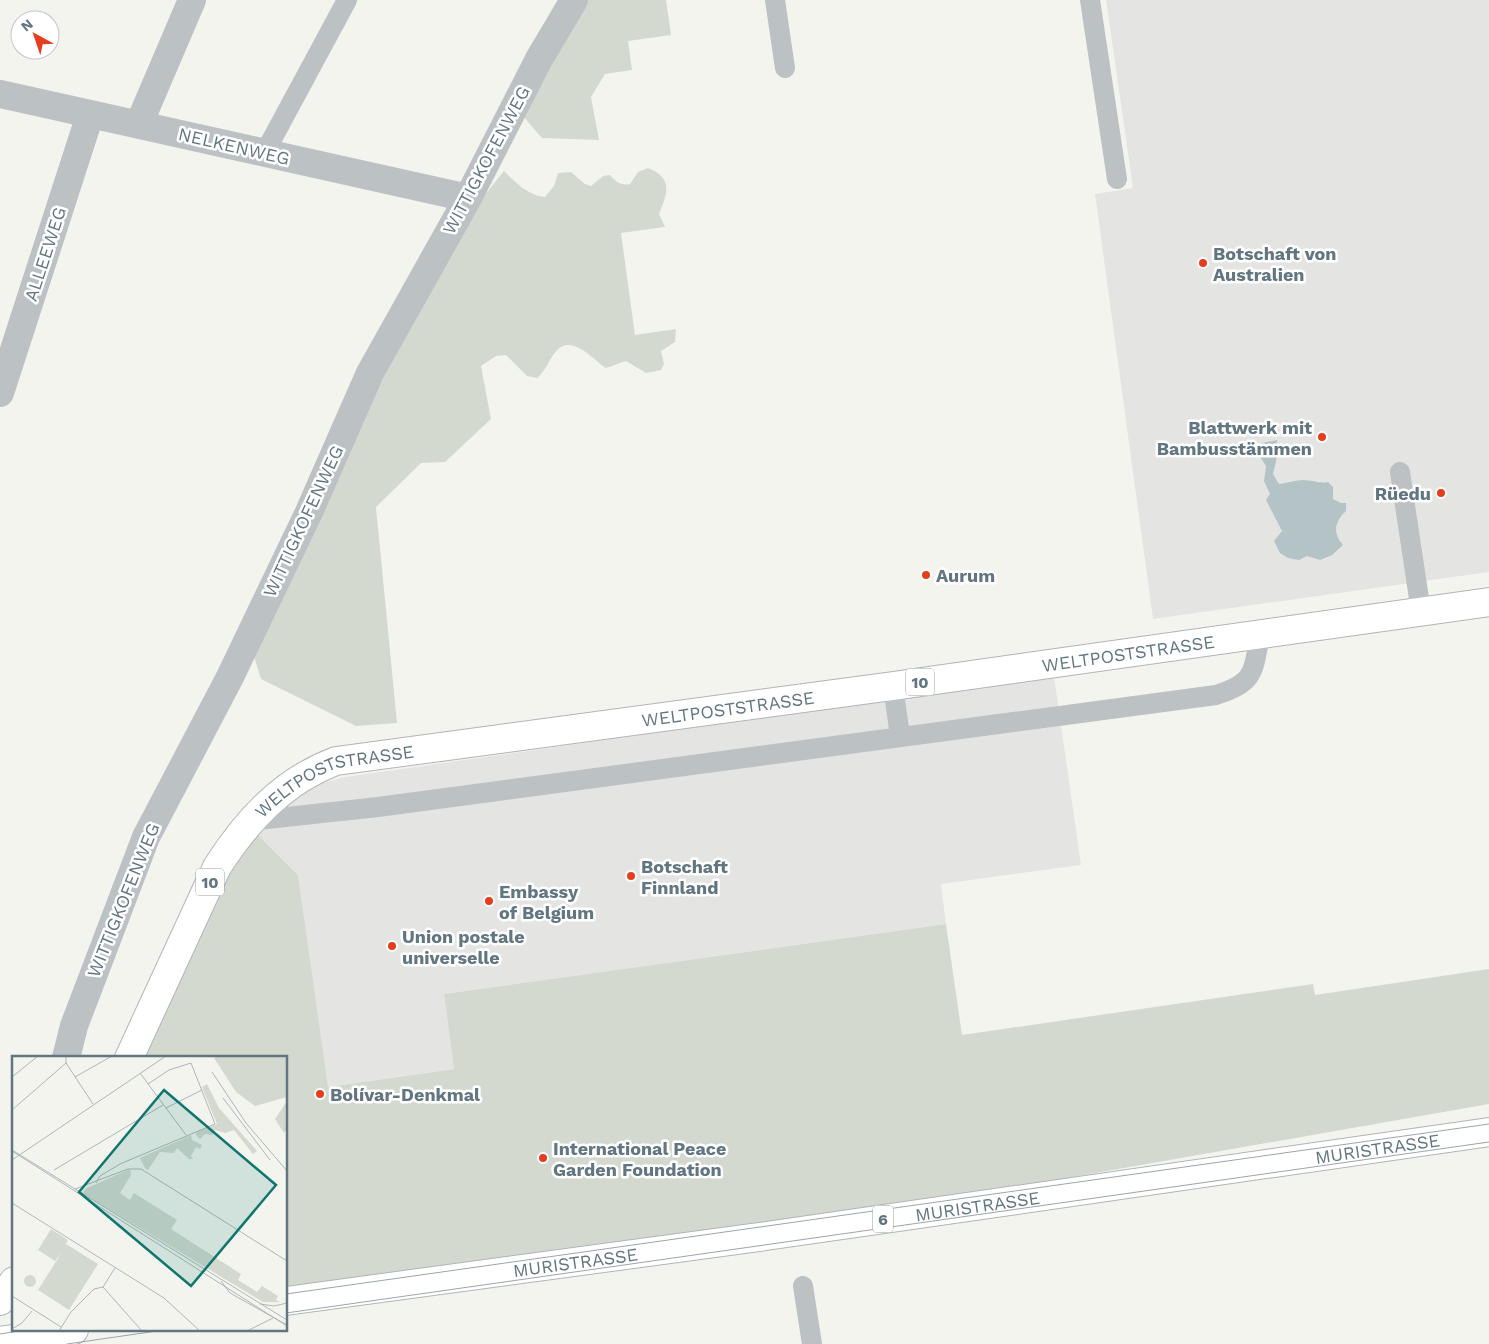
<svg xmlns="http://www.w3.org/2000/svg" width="1489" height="1344" viewBox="0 0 1489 1344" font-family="'Work Sans',sans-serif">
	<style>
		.built { fill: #e4e5e3 }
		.green { fill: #d3d9cf }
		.water { fill: #b4c3c6 }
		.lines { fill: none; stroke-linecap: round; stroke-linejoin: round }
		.primary-casing { stroke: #b0b5b8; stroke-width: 30 }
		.lane { stroke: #bcc1c4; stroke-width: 20 }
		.street { stroke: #bcc1c4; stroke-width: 28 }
		.primary { stroke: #fff; stroke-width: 28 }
		.tram { stroke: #9da5aa; stroke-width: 1 }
		.poi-dot { fill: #e63d1e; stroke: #fff; stroke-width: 2 }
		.labels { text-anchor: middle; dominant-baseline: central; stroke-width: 5; stroke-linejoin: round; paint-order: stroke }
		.shield { fill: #fff; stroke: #919fa7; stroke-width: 1 }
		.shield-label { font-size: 16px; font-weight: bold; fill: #627681 }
		.street-label { font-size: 18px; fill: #627681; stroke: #fff }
		.poi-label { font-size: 18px; font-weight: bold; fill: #627681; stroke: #fff; text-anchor: start }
		.inset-road { fill: none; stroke: #adb7b9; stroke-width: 1 }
		.view { fill: #0f766e; fill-opacity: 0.15; stroke: #0f766e; stroke-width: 2.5 }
		.inset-edge { fill: none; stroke: #627681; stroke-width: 2.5 }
	</style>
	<rect width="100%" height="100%" fill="#f4f4ef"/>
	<!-- built -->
	<path class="built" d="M1106 0H1489V572L1153 619 1095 194 1133 188Z
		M1054 676 1081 865 941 884 946 924 444 994 454 1069 327 1087 298 875 253 830 311 786 345 777Z"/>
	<!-- green -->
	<path class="green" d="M586 0H666L671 35 628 41 632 70 605 74 591 97 599 140 542 138 522 115Z
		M648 168C674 178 667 194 659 214L665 227 621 233 635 335 676 329 675 342 661 351 664 364 661 370 646 373 626 361 606 368C595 361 573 335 558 349 549 358 547 370 537 378L527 376 506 355 496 356 481 366 491 419 445 462 421 463 376 507 397 723 356 726 261 679 253 653 375 393 476 206 504 171C515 182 529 196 545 197L554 186 558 173 571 172 585 184 591 186 603 176 610 175C616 182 621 186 630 184L638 172Z
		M253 830 298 875 328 1087 454 1069 444 994 946 924 962 1035 1313 984 1315 995 1489 969V1104L765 1231 286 1298V1058H134L228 867Z"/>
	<!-- water -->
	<path class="water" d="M1277 440 1278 453 1273 474 1279 484C1287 483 1296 480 1304 480 1313 480 1319 484 1328 482L1333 487V499L1341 503H1346V511C1335 521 1332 533 1343 545L1332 555 1320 560 1307 556 1299 560 1288 558 1280 553 1274 541 1282 531 1266 500 1270 494 1264 481 1266 466 1259 455 1262 443Z"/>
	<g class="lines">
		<!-- primary casing -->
		<g class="primary-casing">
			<g id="primary">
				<path id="s1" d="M129 1058 217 867C247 820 283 781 336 761L893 686 1489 602"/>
				<path d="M0 1301 14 1281"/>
				<path id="s2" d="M286 1301 766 1236 1489 1132"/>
				<path d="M0 1341 74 1330"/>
			</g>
		</g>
		<!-- lane -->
		<path class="lane" d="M775 0 785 68
			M1090 0 1117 179
			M264 154 347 0
			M1400 472 1421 612
			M893 686 900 736
			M249 821 378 807 1216 695C1255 683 1253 672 1260 635
			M803 1286 812 1344"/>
		<!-- street -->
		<path class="street" d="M0 94 468 198
			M139 124 192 0
			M0 393 90 115
			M66 1058 74 1026 146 837 230 677 309 512 370 373 468 198 539 59 574 0"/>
		<!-- primary -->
		<use href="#primary" class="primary"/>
		<!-- tram -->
		<path class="tram" d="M286 1294 1489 1124
			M286 1313 1489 1142
			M0 1334 25 1330
			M67 1344 164 1330"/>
	</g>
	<!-- markers -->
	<g class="poi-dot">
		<circle cx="1203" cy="263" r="5"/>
		<circle cx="1322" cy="437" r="5"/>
		<circle cx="1441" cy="493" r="5"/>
		<circle cx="926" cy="575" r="5"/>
		<circle cx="631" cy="876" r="5"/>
		<circle cx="489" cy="901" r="5"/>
		<circle cx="392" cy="946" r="5"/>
		<circle cx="320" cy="1094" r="5"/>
		<circle cx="543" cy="1158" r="5"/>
	</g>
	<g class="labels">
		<!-- shield labels -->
		<g class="shield">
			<rect x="906" y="668.5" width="28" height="27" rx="4"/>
			<rect x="196" y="868.5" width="28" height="27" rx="4"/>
			<rect x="873" y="1205.5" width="20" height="27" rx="4"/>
		</g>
		<g class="shield-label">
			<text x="920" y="682">10</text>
			<text x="210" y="882">10</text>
			<text x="883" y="1219">6</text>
		</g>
		<!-- street labels -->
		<g class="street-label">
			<text transform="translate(234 146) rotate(13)">NELKENWEG</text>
			<text transform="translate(486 160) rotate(-62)">WITTIGKOFENWEG</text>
			<text transform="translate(45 254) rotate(-72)">ALLEEWEG</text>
			<text transform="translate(303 521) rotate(-65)">WITTIGKOFENWEG</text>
			<text stroke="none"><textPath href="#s1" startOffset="1172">WELTPOSTSTRASSE</textPath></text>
			<text stroke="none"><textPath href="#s1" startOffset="768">WELTPOSTSTRASSE</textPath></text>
			<text stroke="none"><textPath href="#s1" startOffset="364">WELTPOSTSTRASSE</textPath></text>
			<text transform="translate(123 900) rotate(-68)">WITTIGKOFENWEG</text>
			<text stroke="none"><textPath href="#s2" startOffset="1102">MURISTRASSE</textPath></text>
			<text stroke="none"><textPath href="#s2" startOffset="698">MURISTRASSE</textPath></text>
			<text stroke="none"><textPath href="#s2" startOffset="292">MURISTRASSE</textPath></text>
		</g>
		<!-- poi labels -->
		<g class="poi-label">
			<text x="1213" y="253">Botschaft von<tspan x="1213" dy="21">Australien</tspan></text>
			<text x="1312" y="427" text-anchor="end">Blattwerk mit<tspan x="1312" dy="21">Bambusstämmen</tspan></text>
			<text x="1431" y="493" text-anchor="end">Rüedu</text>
			<text x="936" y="575">Aurum</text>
			<text x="641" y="866">Botschaft<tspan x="641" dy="21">Finnland</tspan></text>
			<text x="499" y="891">Embassy<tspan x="499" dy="21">of Belgium</tspan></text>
			<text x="402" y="936">Union postale<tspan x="402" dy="21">universelle</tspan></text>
			<text x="330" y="1094">Bolívar-Denkmal</text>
			<text x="553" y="1148">International Peace<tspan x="553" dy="21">Garden Foundation</tspan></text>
		</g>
	</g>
	<!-- overview -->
	<g transform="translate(12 1056)">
		<rect width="275" height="275" fill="#f4f4ef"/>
		<path d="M205 0H275V41L243 50 224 36 202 2ZM195 28 207 52 245 95 241 98 222 74 213 77 203 74 200 79 193 78 188 83 184 79V76L205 68 190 31ZM275 45V73L272 77 263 63ZM179 79 180 84 190 89 188 93 184 91 179 100 181 103H177L165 92 162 97 148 96 136 114 133 112 128 102ZM118 113 119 119 108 137 118 144 122 137 165 164 159 173 229 218 226 224 245 236 250 230 266 240 264 244 268 246H251L70 137 75 132ZM39 173 56 184 54 188 86 208 57 254 26 234 50 196 43 205 26 194ZM12 225a6 6 0 1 1 12 0a6 6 0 1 1-12 0Z" fill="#d3d9cf"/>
		<path class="inset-road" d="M54 0V7L81 48M200 16 234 67 275 115M128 17 174 79M0 21 26 0M63 21 100 0M211 42 258 104M154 52 190 34M0 54 54 7M0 94 275 264M0 95 275 270M0 104 154 0M42 114 151 49M84 127 88 120 108 108 203 68 179 7 157 14 136 28M63 133 116 113H129L275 205M0 147 152 242 188 275M209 225 218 237 275 269M91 231 130 275M0 240 49 271M248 248 262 250 275 247M0 273 10 267 20 255M47 275 59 256 82 233 91 231 103 212M235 275 261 262"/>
		<path class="view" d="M152 34 264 129 179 230 67 136Z"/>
		<rect width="275" height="275" class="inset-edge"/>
	</g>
	<!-- north arrow -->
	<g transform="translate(35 35) rotate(320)"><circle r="24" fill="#ffffff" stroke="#c0c8cd"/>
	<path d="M0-4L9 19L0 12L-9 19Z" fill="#e63d1e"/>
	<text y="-8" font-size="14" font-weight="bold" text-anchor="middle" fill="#627681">N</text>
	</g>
</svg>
